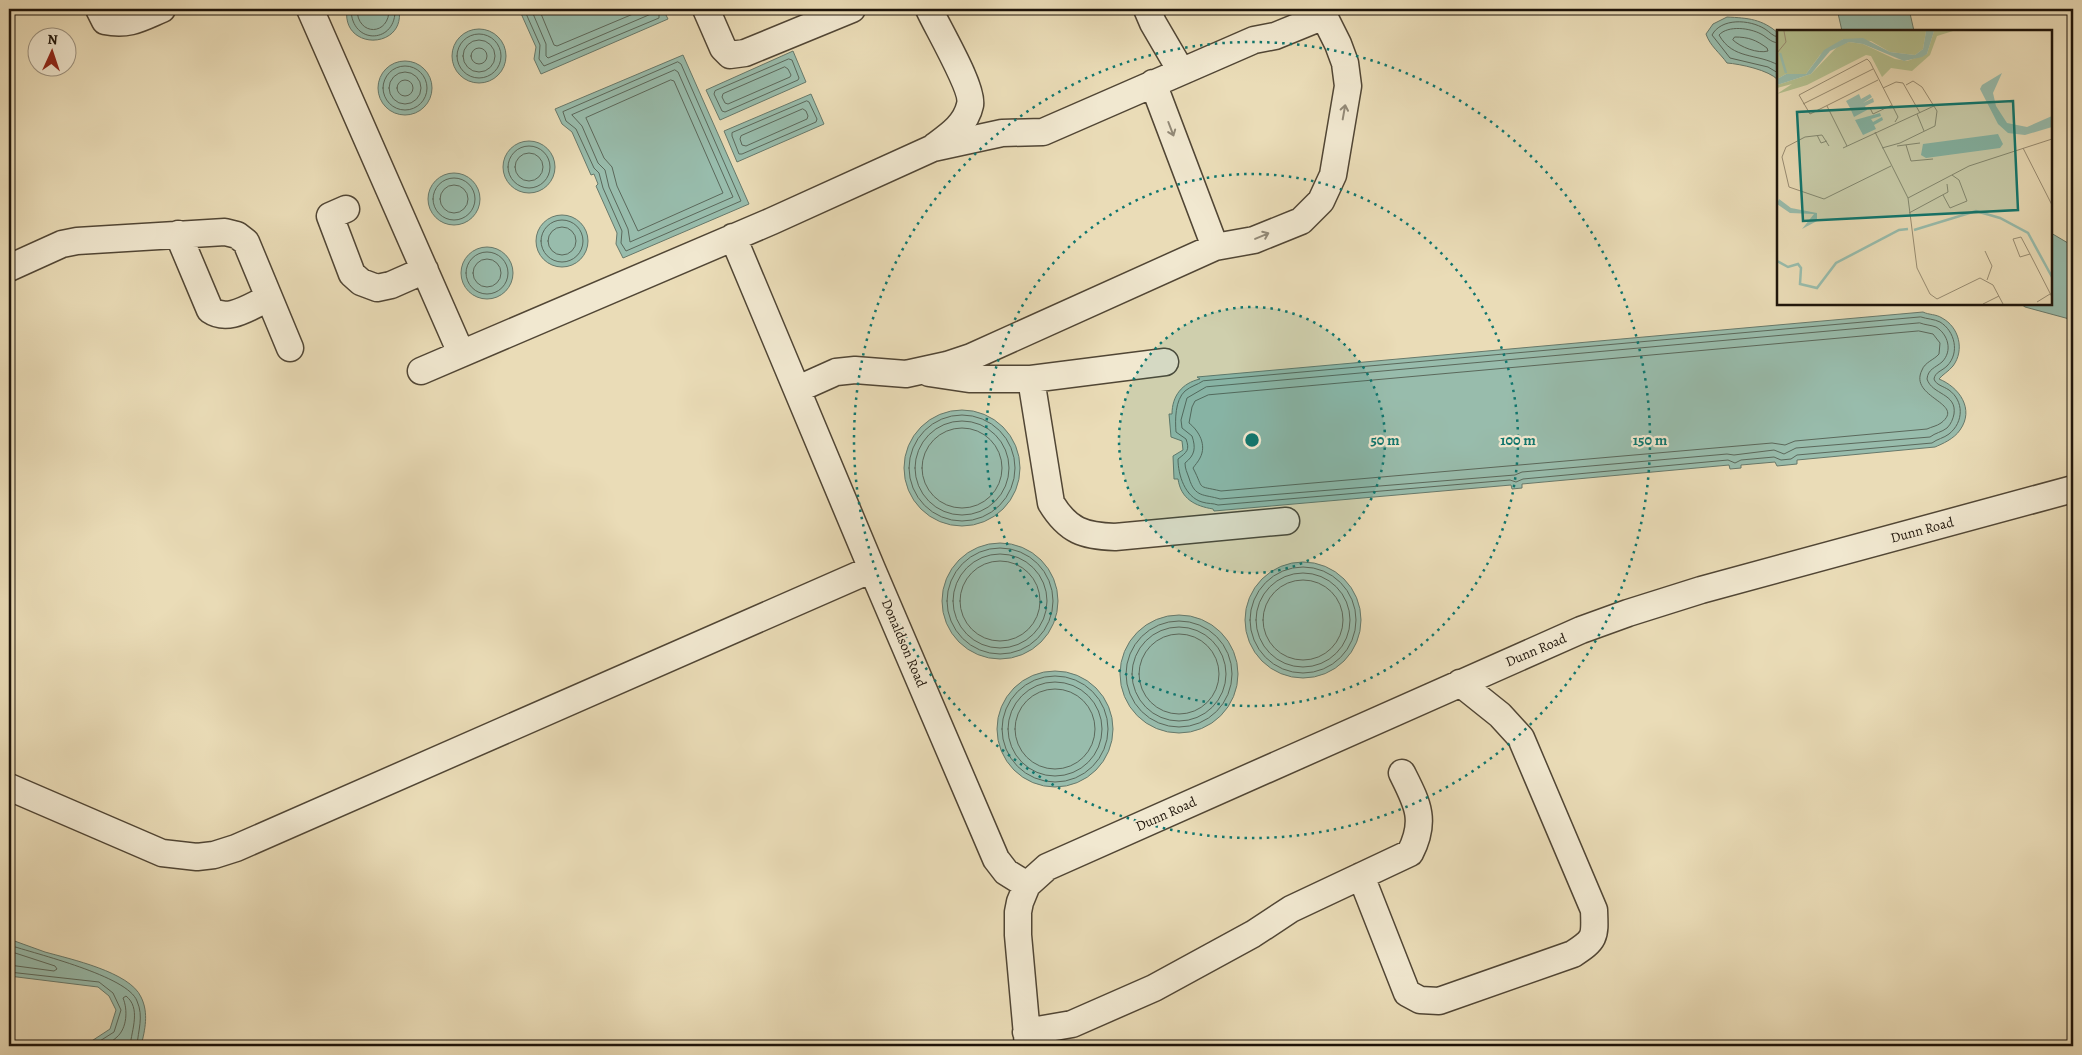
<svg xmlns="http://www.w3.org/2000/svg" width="2082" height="1055" viewBox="0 0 2082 1055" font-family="Alegreya,serif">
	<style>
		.water { fill: #98bcac; stroke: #67796b }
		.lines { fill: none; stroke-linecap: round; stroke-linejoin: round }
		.shore { stroke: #5b685b; stroke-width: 1 }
		.minor-casing { stroke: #514635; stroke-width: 29 }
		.minor { stroke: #f1e8d0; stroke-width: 26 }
		.oneway { stroke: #928977 }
		.ring { fill: none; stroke: #0f766e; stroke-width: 2.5; stroke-dasharray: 2.5 5 }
		.labels { text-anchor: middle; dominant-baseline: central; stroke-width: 4.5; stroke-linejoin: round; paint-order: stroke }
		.street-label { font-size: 14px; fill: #1e140a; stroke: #f1e8d0 }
		.inset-river { fill: none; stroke: #98bcac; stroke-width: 2.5 }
		.inset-road { fill: none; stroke: #988c72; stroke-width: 1 }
		.view { fill: #0f766e; fill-opacity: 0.15; stroke: #0f766e; stroke-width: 2.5 }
		.inset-edge { fill: none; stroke: #1e140a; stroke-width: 2.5 }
		.centre { fill: #0f766e; stroke: #f1e8d0; stroke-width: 2.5 }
		.ring-label { font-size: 15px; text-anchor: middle; font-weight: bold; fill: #0f766e; stroke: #f1e8d0; stroke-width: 4.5; stroke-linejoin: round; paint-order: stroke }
	</style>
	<rect width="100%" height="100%" fill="#eadcb7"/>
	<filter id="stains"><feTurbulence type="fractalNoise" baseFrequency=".004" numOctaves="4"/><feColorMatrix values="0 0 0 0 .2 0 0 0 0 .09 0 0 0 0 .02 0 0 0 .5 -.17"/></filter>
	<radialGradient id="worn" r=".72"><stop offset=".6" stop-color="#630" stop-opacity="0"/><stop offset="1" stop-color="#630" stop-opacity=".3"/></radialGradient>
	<!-- water -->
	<path class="water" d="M347 9H399C406 50 341 51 347 9Z
		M519 9H663L668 19 541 74 534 59 536 47Z
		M1837 9H1909L1914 31H1842Z
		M1727 17C1748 18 1762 19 1778 33V80C1769 70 1740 64 1727 63 1720 53 1710 46 1706 34L1713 24Z
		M452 56a27 27 0 1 1 54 0a27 27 0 1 1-54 0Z
		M793 51 806 82 720 120 706 90Z
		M683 55 749 204 623 258 616 244 617 233 596 186 598 184 594 174 591 175 572 132 562 124 555 109Z
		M378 88a27 27 0 1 1 54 0a27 27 0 1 1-54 0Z
		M811 94 824 124 737 162 724 131Z
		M503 167a26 26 0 1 1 52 0a26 26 0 1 1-52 0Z
		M428 199a26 26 0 1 1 52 0a26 26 0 1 1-52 0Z
		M536 241a26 26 0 1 1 52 0a26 26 0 1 1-52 0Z
		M2051 233 2073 246V320L2025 307 2021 304H2051Z
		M461 273a26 26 0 1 1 52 0a26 26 0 1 1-52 0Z
		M1923 312C1929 315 1936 314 1942 318 1959 327 1965 350 1953 366 1949 371 1942 375 1939 379 1959 387 1975 409 1960 430 1954 439 1942 444 1935 447L1797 460V464L1777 466 1775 462 1741 465V468L1730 469 1729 465 1522 484V488L1512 489 1511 485 1214 511 1213 509C1195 506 1181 499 1178 479H1174L1173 456 1183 450 1182 441 1171 437 1169 414H1172C1172 396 1182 383 1200 379L1197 377Z
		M904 468a58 58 0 1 1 116 0a58 58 0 1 1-116 0Z
		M942 601a58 58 0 1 1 116 0a58 58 0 1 1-116 0Z
		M1245 620a58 58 0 1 1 116 0a58 58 0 1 1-116 0Z
		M1120 674a59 59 0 1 1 118 0a59 59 0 1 1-118 0Z
		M997 729a58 58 0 1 1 116 0a58 58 0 1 1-116 0Z
		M9 939C21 943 33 948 45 952 70 959 130 972 141 997 149 1013 145 1030 141 1046H84L110 1029 116 1010 109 996 98 987 9 976Z"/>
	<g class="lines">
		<!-- shore -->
		<path class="shore" d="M351 9C351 46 397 44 395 9
			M357 9C357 37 390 36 389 9
			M524 9 540 45 539 59 544 66 659 18V9
			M531 9 546 44V56L548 58 651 14 653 9
			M539 9 554 45 557 46 645 9
			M457 56a22 22 0 1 1 44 0a22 22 0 1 1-44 0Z
			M1735 37C1749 37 1756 40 1767 48L1768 51C1758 54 1740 47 1733 40Z
			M1778 37C1772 36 1770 32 1765 29 1749 19 1721 18 1712 35L1730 58 1768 67 1778 73
			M463 56a16 16 0 1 1 32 0a16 16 0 1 1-32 0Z
			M1778 43C1770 42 1767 37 1761 34 1750 28 1728 25 1719 35 1733 60 1757 53 1778 65
			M471 56a8 8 0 1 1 16 0a8 8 0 1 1-16 0Z
			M789 59 792 60 799 78 798 80 725 112 722 111 714 94 715 91Z
			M678 62 681 64 741 201 626 251 621 243 622 231 603 188 599 173 594 168 576 129 566 121 563 112Z
			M383 88a22 22 0 1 1 44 0a22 22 0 1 1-44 0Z
			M785 67 788 69 791 75 790 77 728 104 725 103 722 97 723 94Z
			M675 70 678 72 733 197 630 242 628 229 609 187 605 170 598 163 582 126 572 115Z
			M389 88a16 16 0 1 1 32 0a16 16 0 1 1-32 0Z
			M397 88a8 8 0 1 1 16 0a8 8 0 1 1-16 0Z
			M671 80 674 81 723 193 638 231 617 186 612 167 604 158 586 118Z
			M807 101 809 102 817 119 816 122 742 154H739L732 136V133Z
			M803 109 806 111 808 116 807 119 746 146 742 145 740 139 741 136Z
			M508 167a21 21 0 1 1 42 0a21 21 0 1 1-42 0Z
			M515 167a14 14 0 1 1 28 0a14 14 0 1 1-28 0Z
			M433 199a21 21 0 1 1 42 0a21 21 0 1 1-42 0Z
			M440 199a14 14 0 1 1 28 0a14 14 0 1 1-28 0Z
			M541 241a21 21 0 1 1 42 0a21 21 0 1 1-42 0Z
			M548 241a14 14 0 1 1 28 0a14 14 0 1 1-28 0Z
			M466 273a21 21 0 1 1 42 0a21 21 0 1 1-42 0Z
			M473 273a14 14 0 1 1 28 0a14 14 0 1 1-28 0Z
			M1921 317C1927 319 1934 319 1940 322 1955 331 1960 353 1947 366 1942 371 1935 372 1934 379 1936 385 1943 386 1949 390 1964 401 1964 422 1949 434 1944 438 1937 439 1932 443L1797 455 1791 459 1781 460 1774 457 1741 460 1735 463 1728 460 1523 479 1516 482 1510 480 1218 505C1213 503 1208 504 1202 502 1185 497 1178 475 1178 459 1187 452 1190 450 1186 439L1176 432C1175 420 1175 400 1185 391 1191 386 1197 385 1203 381Z
			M1920 323C1925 325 1931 325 1936 327 1948 334 1953 351 1942 362 1935 368 1928 369 1927 379 1932 395 1957 393 1954 414 1953 419 1951 424 1947 428 1942 432 1935 433 1930 437L1796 448 1784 454 1774 450 1734 455 1727 454 1522 472 1515 475 1220 499C1204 494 1195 498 1189 478 1187 472 1185 469 1185 463 1195 455 1196 448 1192 436L1182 428 1181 420 1187 398 1206 387Z
			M1919 331 1933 334 1940 343 1939 354C1934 360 1925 362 1922 370 1908 398 1967 403 1941 423 1937 426 1931 427 1927 429L1795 441 1785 445 1772 443 1221 491C1195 485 1205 491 1193 468 1195 465 1198 462 1200 458 1207 445 1199 431 1189 423L1192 407 1195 401 1208 395Z
			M909 468a53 53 0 1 1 106 0a53 53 0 1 1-106 0Z
			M915 468a47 47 0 1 1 94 0a47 47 0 1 1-94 0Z
			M922 468a40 40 0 1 1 80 0a40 40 0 1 1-80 0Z
			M947 601a53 53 0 1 1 106 0a53 53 0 1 1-106 0Z
			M953 601a47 47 0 1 1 94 0a47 47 0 1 1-94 0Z
			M960 601a40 40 0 1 1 80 0a40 40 0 1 1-80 0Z
			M1250 620a53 53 0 1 1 106 0a53 53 0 1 1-106 0Z
			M1256 620a47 47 0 1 1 94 0a47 47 0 1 1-94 0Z
			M1263 620a40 40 0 1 1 80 0a40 40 0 1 1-80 0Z
			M1126 674a53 53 0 1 1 106 0a53 53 0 1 1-106 0Z
			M1132 674a47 47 0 1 1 94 0a47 47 0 1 1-94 0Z
			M1139 674a40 40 0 1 1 80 0a40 40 0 1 1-80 0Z
			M1002 729a53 53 0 1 1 106 0a53 53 0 1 1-106 0Z
			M1008 729a47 47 0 1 1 94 0a47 47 0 1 1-94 0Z
			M1015 729a40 40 0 1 1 80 0a40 40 0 1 1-80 0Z
			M9 945C36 954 128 976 137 1001 144 1017 138 1030 137 1046
			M9 951 55 966 57 969 54 971 9 965
			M9 972 99 982 113 993 121 1010 114 1032 92 1046
			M103 1046C108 1043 113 1041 117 1037 127 1028 128 1010 123 998L126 996C141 1008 132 1029 130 1046"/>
		<!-- minor casing -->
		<g class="minor-casing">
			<path id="minor" d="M99 9 105 21C129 26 141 18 162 9
				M310 9 461 353
				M706 9 723 48 730 55 745 53 852 9
				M929 9C937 27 974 89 970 105 966 124 950 135 935 146
				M1147 9 1153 23 1181 71
				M1153 83 1215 247
				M346 209 330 216 352 274 361 282 377 288 391 285 425 270
				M178 234 210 310C229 323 250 306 269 298
				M733 237 872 569 996 859 1006 872 1027 885
				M9 268 62 244 77 241 225 232 237 235 246 242 290 348
				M421 371 772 221 933 148 1002 133 1043 132 1254 40 1275 36 1324 16
				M929 373 969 379H1031L1165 362
				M1031 379 1051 503C1068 531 1084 536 1115 537L1286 521
				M798 389 836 372 855 370 906 374 947 365 971 357 1215 247 1254 240 1301 221 1321 201 1333 175 1348 86 1345 63 1338 44 1324 16 1318 9
				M9 787 162 853 197 857 214 855 236 848 872 569
				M1361 876 1407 993 1420 1000 1439 1001 1573 954C1596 939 1595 937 1594 910L1521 738 1500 715 1460 683
				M1026 1032 1072 1024 1154 988 1253 934 1291 909 1410 853C1427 820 1417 803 1402 773
				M1028 1046 1018 935V912L1020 902 1027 885 1047 867 1581 630 1628 613 1701 590 2073 489"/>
		</g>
		<!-- minor -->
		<use href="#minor" class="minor"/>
	</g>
	<!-- one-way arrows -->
	<defs><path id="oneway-shaft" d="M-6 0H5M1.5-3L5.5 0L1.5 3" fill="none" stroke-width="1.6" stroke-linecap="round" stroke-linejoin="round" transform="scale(1.25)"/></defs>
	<g class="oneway">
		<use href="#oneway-shaft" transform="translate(1344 112) rotate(-80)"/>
		<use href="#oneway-shaft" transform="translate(1171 129) rotate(69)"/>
		<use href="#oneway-shaft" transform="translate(1262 236) rotate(-23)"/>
	</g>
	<!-- distance rings -->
	<circle cx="1252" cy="440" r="133" fill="#0f766e" fill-opacity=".12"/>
	<g class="ring">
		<circle cx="1252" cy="440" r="133"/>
		<circle cx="1252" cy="440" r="266"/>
		<circle cx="1252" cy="440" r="398"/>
	</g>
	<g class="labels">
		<!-- street labels -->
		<g class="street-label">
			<text transform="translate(1922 530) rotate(-15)">Dunn Road</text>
			<text transform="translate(904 643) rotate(67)">Donaldson Road</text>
			<text transform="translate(1536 650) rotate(-23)">Dunn Road</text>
			<text transform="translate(1166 814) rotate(-24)">Dunn Road</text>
		</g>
	</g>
	<!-- overview -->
	<g transform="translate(1777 30)">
		<rect width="275" height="275" fill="#eadcb7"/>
		<path d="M0 1H149L146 19 138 25 113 22 94 11 66 9 43 25 29 44H9L0 49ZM157 1H176L160 6 153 25 135 41 114 38 105 47 94 26 89 25 30 55 0 64 15 54 0 58V55L34 44 61 16 72 12 86 14 118 29 130 31 150 24Z" fill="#b5c190"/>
		<path d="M149 1H157L150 24 145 27 127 31 86 14 72 12 53 21 34 44 0 55V49L9 44H29L47 20 66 9 86 8 113 22 138 25 146 19ZM225 43 216 63 219 76 230 93 250 97 275 86V97L248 105 231 103 221 94 203 59 205 55ZM82 64 84 69 93 64 95 67 86 73 96 68 97 72 88 76 90 80 77 87 74 80H70L73 78 69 71ZM103 83 104 86 94 89 96 92 105 87 106 90 97 95 99 99 86 105 78 90ZM221 104 226 114 223 118 149 128 144 125 146 114ZM2 169 14 178 40 183V191L25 199 37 184 13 183 0 174Z" fill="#98bcac"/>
		<path class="inset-river" d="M3 23 9 43M137 200 199 181 223 188 251 203 275 247M0 231 11 237 21 234 24 238 23 254 40 258 59 233 122 200 131 199"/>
		<path class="inset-road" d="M0 23 9 12 7 1M101 50 33 84 22 65 90 29 93 32 115 75M106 58 119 52 126 53 143 83M26 74 96 39M50 76 70 116M93 78 96 84 115 75 121 87 118 92M140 84 147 101M98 102 131 168 140 238 153 264 160 269M40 105 44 113 50 111M129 115 134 131 156 129M52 116 45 105 28 107 9 117 5 127 12 157 47 169 114 136M120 116 143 113M66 118 157 76M105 118 123 113 158 96 160 81 145 57 136 51 129 55M246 118 275 175M166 165 173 178 190 171 182 150 175 145M131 168 192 136 275 109M132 183 171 162 170 154M208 221 215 236 210 250M253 224 243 227 236 209 244 207 253 224 275 267M160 269 203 248 216 255 226 274M260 272 273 264M206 274 222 266"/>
		<path class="view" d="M236 71 241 180 26 191 20 82Z"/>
		<rect width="275" height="275" class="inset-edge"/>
	</g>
	<circle cx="1252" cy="440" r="8" class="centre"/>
	<g class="ring-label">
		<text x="1385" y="445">50 m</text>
		<text x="1518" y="445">100 m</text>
		<text x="1650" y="445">150 m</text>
	</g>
	<!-- margin -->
	<rect width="2082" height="1055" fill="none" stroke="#eadcb7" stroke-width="30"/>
	<rect x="10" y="10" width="2062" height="1035" fill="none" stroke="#1e140a" stroke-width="2.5"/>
	<rect x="15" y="15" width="2052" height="1025" fill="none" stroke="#1e140a"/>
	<!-- north arrow -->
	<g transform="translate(52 52) rotate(3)"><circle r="24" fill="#f1e8d0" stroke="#9d9381"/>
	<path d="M0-4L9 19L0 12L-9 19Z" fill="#8f2418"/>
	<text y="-8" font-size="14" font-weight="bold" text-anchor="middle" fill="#1e140a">N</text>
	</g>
	<rect width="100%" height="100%" filter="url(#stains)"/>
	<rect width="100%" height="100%" fill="url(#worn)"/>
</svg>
